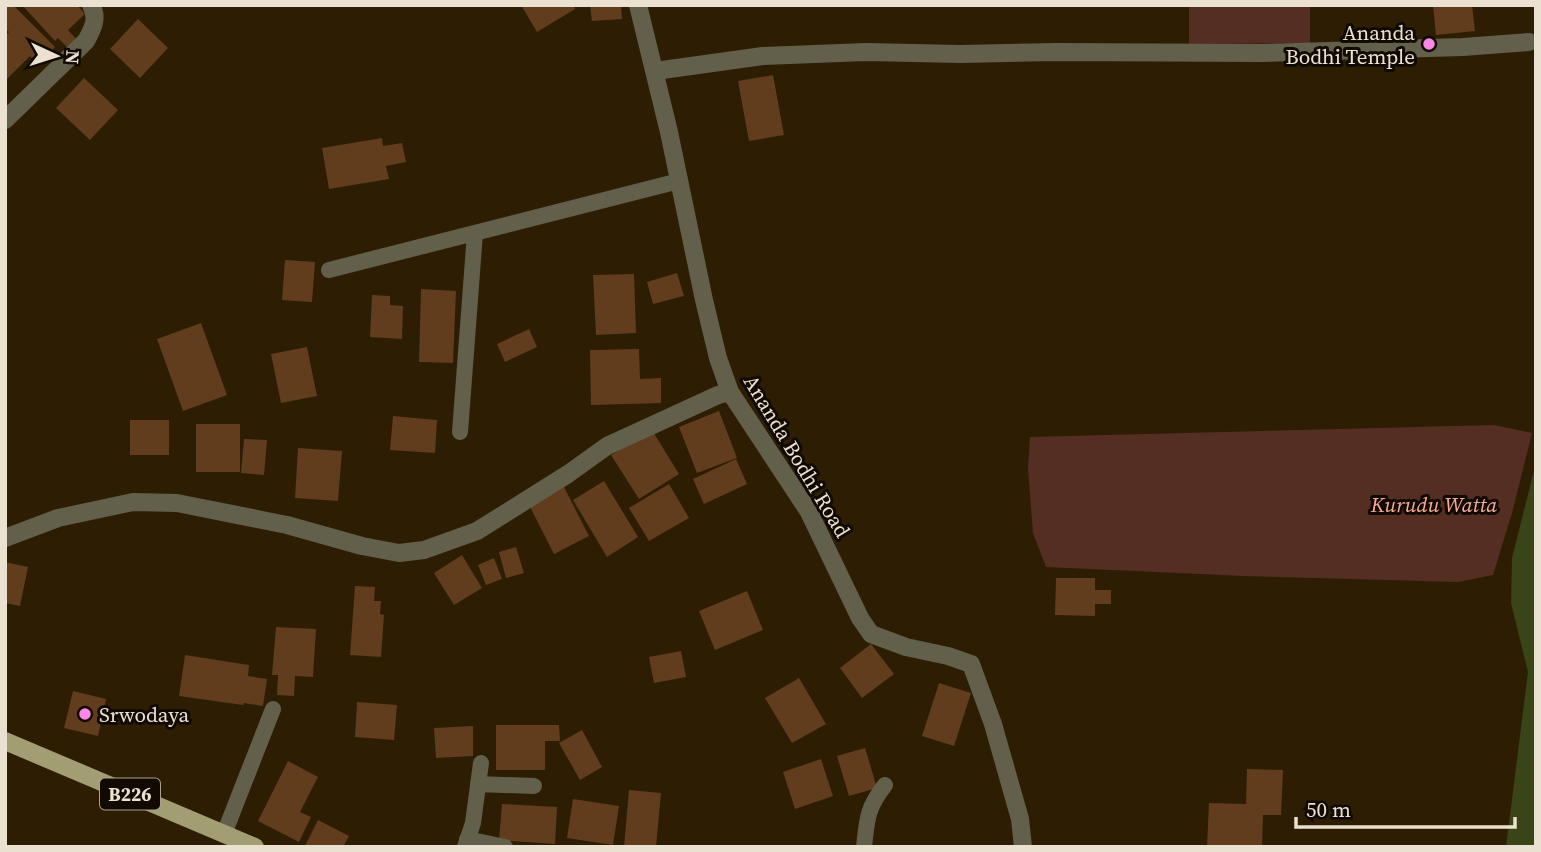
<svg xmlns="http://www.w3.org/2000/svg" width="1541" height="852" viewBox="0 0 1541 852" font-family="'Source Serif 4',serif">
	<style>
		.green { fill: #552e23 }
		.water { fill: #394417 }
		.building { fill: #613c1d }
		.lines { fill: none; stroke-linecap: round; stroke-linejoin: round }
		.lane { stroke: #625f4b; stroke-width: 16 }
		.street { stroke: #625f4b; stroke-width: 18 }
		.primary { stroke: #a39d73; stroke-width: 18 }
		.poi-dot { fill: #fa87e7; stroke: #100a02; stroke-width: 2.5 }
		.labels { text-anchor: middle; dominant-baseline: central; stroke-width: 6; stroke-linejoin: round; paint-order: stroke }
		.shield { fill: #100a02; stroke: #a9a093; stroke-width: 2 }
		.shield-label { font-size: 19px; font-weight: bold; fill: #ebe1d1 }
		.poi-label { font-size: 21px; fill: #ebe1d1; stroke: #100a02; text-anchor: end }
		.street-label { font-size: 21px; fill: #ebe1d1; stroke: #100a02 }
		.park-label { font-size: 21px; font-style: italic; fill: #fbac94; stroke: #100a02 }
	</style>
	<rect width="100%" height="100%" fill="#2d1e03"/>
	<!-- green -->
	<path class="green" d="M1189 5H1310V43L1189 44Z
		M1494 425 1532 433 1512 513 1493 575 1458 582 1244 576 1046 567 1033 533 1028 468 1030 437Z"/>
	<!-- water -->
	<path class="water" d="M1536 463V847H1506L1528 672 1511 603 1512 558Z"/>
	<!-- building -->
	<path class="building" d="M8 5H13L55 47 38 65 30 56 5 81V36L9 32 5 29V8Z
		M22 5H77L85 14 68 30 77 40 69 49 58 38 55 41Z
		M521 5H573L575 9 537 32Z
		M590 5H621L622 19 592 21Z
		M1433 5H1472L1475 31 1436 35Z
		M138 19 168 48 140 78 110 49Z
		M773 75 784 135 749 141 738 81Z
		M84 78 118 110 90 140 56 108Z
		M382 138 383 146 402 143 406 162 386 166 389 179 329 189 322 148Z
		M285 260 315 262 312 302 282 300Z
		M677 273 684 296 653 304 647 282Z
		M634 274 636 333 596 335 593 275Z
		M421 289 456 291 453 363 419 362Z
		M372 295 390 296V305L403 306 402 339 370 337Z
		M201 323 227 395 183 411 157 339Z
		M529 329 537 347 505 362 497 344Z
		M307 347 317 396 281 403 271 354Z
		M639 349 640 379 661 378V403L591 405 590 350Z
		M719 411 737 458 697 473 679 427Z
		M393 416 437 420 435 453 390 450Z
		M130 420H169V455H130Z
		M196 424H240V472H196Z
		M652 430 679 474 639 499 611 455Z
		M244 439 267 440 264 475 241 473Z
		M298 448 342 451 338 501 295 498Z
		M736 459 747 484 704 504 693 479Z
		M604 481 638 537 607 557 573 500Z
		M669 484 689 518 649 541 629 508Z
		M564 487 589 536 554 554 529 505Z
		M516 547 524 573 506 578 499 552Z
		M462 555 482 588 454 605 434 573Z
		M494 558 502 579 486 585 478 565Z
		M5 562 28 567 20 606 5 603Z
		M1056 578H1095V590H1111V604H1095V616L1055 615Z
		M355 586 375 587 374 601H381L380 614 384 615 381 657 350 655Z
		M747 591 763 630 715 650 699 611Z
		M276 627 316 629 313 677 295 676 294 696 277 695 278 675H272Z
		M871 644 894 674 862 698 840 668Z
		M681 651 686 677 654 683 649 657Z
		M185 655 249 665 248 676 267 679 263 706 244 703 243 705 179 696Z
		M799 678 826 724 792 743 765 698Z
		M939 683 971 693 954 746 922 736Z
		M73 691 106 699 98 736 64 728Z
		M357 702 397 705 394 740 355 737Z
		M496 725H559L560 741H545V770H496Z
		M473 726V756L436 758 434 728Z
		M582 730 602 767 580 780 559 743Z
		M865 748 877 788 849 796 837 756Z
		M821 759 833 796 795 809 783 772Z
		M288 761 318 777 300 812 311 817 299 842 258 821Z
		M1247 769 1283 770 1281 815H1263L1262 847H1207L1209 803 1246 804Z
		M629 790 661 793 656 847H624Z
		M573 799 619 806 613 845 567 838Z
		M502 804 557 807 555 844 499 840Z
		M318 820 349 836 343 847 305 846Z"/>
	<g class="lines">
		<!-- lane -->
		<path class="lane" d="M329 270 679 181
			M460 432 475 233
			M478 784 534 786
			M224 834 273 709
			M467 839 505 847
			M465 847 473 823 481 763
			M864 847C867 819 867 808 885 785"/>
		<!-- street -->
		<path class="street" d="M638 5 669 132 704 300 718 358 730 392 809 512 860 618 871 634 906 647 948 656 971 664 993 724 1020 819 1023 847
			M655 71 763 56 866 52 961 54 1056 52 1260 53 1463 47 1529 42
			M5 120 86 41C92 30 99 18 91 5
			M5 538 58 518 133 502 177 503 287 525 362 546 399 553 424 550 477 531 568 474 607 446 718 395 730 392"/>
		<!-- primary -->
		<path class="primary" d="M5 741 255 847"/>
	</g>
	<!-- markers -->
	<g class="poi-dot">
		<circle cx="1429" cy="44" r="7"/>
		<circle cx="85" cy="714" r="7"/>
	</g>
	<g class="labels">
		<!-- shield labels -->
		<rect class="shield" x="100" y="778.5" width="60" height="31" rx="5"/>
		<g class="shield-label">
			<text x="130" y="794">B226</text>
		</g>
		<!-- poi labels -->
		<g class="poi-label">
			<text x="1415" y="32">Ananda<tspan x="1415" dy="24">Bodhi Temple</tspan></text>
			<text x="99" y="714" text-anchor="start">Srwodaya</text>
		</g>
		<!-- street labels -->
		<g class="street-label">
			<text transform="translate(797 456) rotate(59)">Ananda Bodhi Road</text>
		</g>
		<!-- park labels -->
		<g class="park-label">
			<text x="1434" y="504">Kurudu Watta</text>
		</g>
	</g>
	<!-- border -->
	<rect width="1541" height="852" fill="none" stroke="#ebe1d1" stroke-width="14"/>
	<!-- north arrow -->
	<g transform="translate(56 56) rotate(94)" stroke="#100a02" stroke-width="5" paint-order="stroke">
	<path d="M0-5L12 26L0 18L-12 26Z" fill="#ebe1d1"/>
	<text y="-10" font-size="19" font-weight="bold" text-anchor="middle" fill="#ebe1d1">N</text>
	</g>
	<!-- scale -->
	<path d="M1296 817v10h219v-10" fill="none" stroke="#ebe1d1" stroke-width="3.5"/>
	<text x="1306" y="817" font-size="21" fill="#ebe1d1" stroke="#100a02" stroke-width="5" paint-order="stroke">50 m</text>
</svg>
